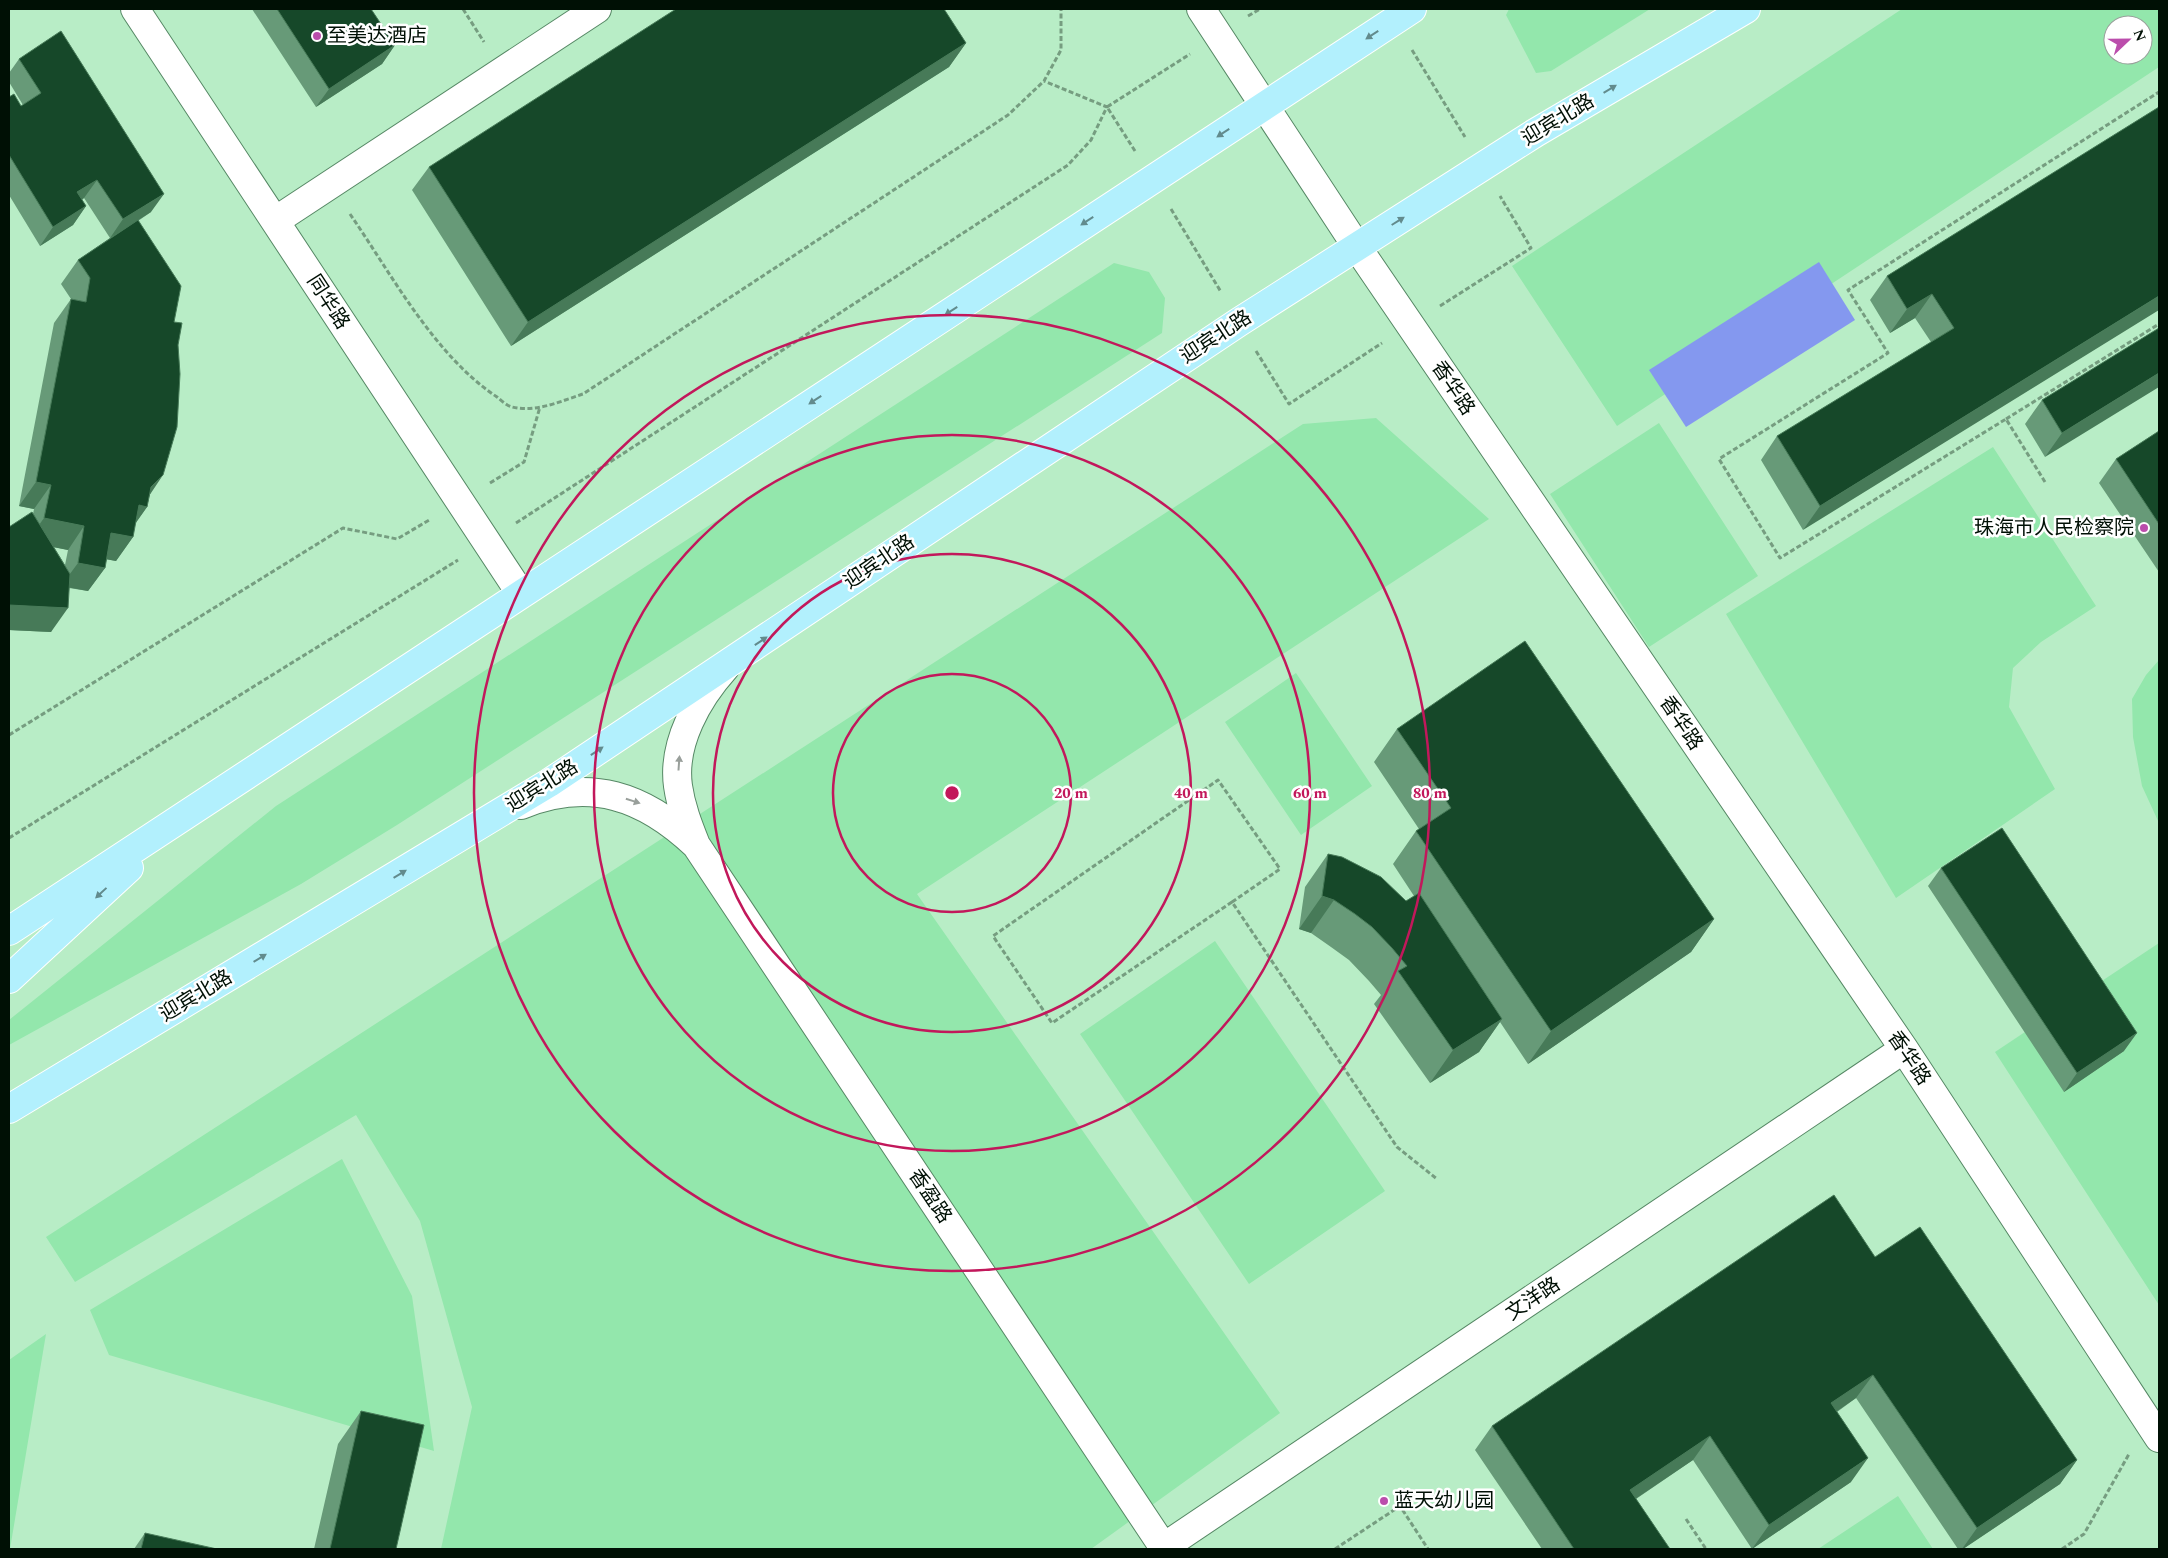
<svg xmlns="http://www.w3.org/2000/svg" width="2168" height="1558" viewBox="0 0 2168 1558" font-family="Spectral,'Noto Sans SC',serif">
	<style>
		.green { fill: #93e7ac; fill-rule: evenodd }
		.water { fill: #8498ef }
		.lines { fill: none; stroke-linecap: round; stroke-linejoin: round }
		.minor-casing { stroke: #568865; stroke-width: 30 }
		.major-casing { stroke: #fff; stroke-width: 30 }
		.path { stroke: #769d80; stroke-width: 3; stroke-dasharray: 5 2.5; stroke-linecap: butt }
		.minor { stroke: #fff; stroke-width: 28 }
		.major { stroke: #b2f0fd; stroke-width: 28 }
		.wall { fill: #679a78; fill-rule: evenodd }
		.shaded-wall { fill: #477a58 }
		.building { fill: #164829; stroke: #477a58 }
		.oneway { fill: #628b8d }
		.oneway2 { fill: #999f9b }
		.ring { fill: none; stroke: #c2185b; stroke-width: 2.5 }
		.poi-dot { fill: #bb4dac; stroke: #fff; stroke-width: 2 }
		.labels { text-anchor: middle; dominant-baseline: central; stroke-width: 5; stroke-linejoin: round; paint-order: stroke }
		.poi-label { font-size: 20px; fill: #001005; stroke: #fff; text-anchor: start }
		.street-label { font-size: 20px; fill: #001005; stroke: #fff }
		.centre { fill: #c2185b; stroke: #fff; stroke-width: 2.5 }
		.ring-label { font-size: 15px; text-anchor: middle; font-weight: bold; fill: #c2185b; stroke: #fff; stroke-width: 5; stroke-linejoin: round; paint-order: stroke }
	</style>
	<rect width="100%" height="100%" fill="#b8edc6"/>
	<!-- green -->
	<path class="green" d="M1509 9H1650L1551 71 1536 73 1506 15Z
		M1902 9H2159V67L1617 426 1512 266ZM2113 25H2143V55H2113Z
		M1114 263 1149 272 1165 298 1162 333 397 825 301 884 9 1045V1020L276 806Z
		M1376 418 1489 519 917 894 1280 1413 1091 1549H441L472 1407 420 1221 356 1115 75 1282 46 1237 1303 424Z
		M1659 423 1758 576 1649 647 1550 494Z
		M1993 447 2096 606 2041 642 2013 668 2009 707 2055 789 1896 898 1726 614Z
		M2159 660V823L2142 786 2133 737 2132 699 2146 675Z
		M1296 673 1372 786 1301 835 1225 722Z
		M1215 941 1385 1191 1249 1284 1080 1034Z
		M2159 943V1305L1995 1052Z
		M342 1159 412 1296 434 1451 109 1355 90 1310Z
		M46 1334 10 1549H9V1360Z
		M1898 1496 1933 1549H1818Z"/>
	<!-- water -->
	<path class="water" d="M1819 262 1855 320 1686 427 1649 370Z"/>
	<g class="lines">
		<!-- minor casing -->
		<g class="minor-casing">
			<path id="minor" d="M135 9 521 594
				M1201 9 1357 247 1904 1049 2159 1438
				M275 221 597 9
				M521 805C590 777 644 796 696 845 688 825 681 807 678 786 672 743 698 698 725 668
				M696 845 1164 1548
				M1161 1549 1904 1049"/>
		</g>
		<!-- major casing -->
		<g class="major-casing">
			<path id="major" d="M9 931 1412 9
				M9 979 129 868
				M9 1109 549 783 1239 322 1535 133 1746 9"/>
		</g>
		<!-- path -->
		<path class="path" d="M463 9 484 42
			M1248 16 1260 9
			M1412 50 1465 137
			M1135 151 1107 107 1190 54
			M1171 209 1221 292
			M350 214C392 275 434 355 497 397 501 400 507 406 512 407 536 413 561 401 583 394L1008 115 1044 81 1061 50V9
			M1440 306 1531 248 1500 196
			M1256 351 1289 404 1382 343
			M2006 419 2159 324
			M2045 482 2006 419 1780 558 1719 459 1888 353 1848 290 2159 92
			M490 483 524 462 540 407
			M516 523 1068 165 1091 140 1107 107 1044 81
			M9 735 343 528 397 539 431 519
			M9 838 458 560
			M1232 902 1280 869 1218 780 993 936 1052 1023 1232 902 1397 1147 1437 1179
			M1686 1519 1706 1549
			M1335 1549 1400 1506 1428 1549
			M2062 1549 2084 1534 2129 1454"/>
		<!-- minor -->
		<use href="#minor" class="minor"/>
		<!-- major -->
		<use href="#major" class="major"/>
	</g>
	<!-- wall -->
	<path class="wall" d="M252 9H371L395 45 382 64 316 107Z
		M966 43 949 67 511 346 412 190 429 167Z
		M19 59 151 212 138 221 174 322 150 494 147 507 135 524 133 537 116 561 106 559 105 568 88 591 69 588 51 632 9 630V527L33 514 34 509 19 506 54 323 71 299 61 284 78 260 110 238 84 198 82 200 86 206 73 225 40 246 9 195V97L21 106 23 105 9 82V73ZM54 547 68 550 65 565Z
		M2159 107 1803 530 1761 460 1777 436 1931 342 1915 318 1890 333 1870 300 1887 276Z
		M2159 328 2045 457 2025 424 2042 400Z
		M2159 431V572L2099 483 2116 459Z
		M1397 729 1714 919 1691 952 1528 1064 1500 1022 1479 1052 1430 1083 1374 1004 1381 995 1369 981 1349 960 1331 947 1311 933 1299 929 1305 887 1328 854 1406 901 1414 896 1393 864 1416 831 1419 829 1374 762Z
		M1941 868 2124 1051 2064 1092 1928 886Z
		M1875 1257 2077 1460 2060 1484 1963 1549H1958L1856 1398 1837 1412 1851 1482 1752 1549 1693 1460 1636 1499 1670 1549H1542L1475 1450 1492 1426Z
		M361 1411 396 1549H314L338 1444Z
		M145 1533 141 1549H134Z"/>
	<!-- shaded-wall -->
	<path class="shaded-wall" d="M966 43 949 67 511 346 528 322Z
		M395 45 382 64 316 107 329 89Z
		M97 180 84 198 64 211 77 192Z
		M164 194 151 212 110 238 123 219Z
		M86 206 73 225 40 246 53 227Z
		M1932 294 1915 318 1890 333 1907 309Z
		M2159 296V310L1803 530 1820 506Z
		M2159 373V387L2045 457 2062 433Z
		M163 475 147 499V507L130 531 122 529 151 487Z
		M36 482 51 485 34 509 19 506Z
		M44 518 84 526 68 550 27 542Z
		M111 533 133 537 116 561 94 557Z
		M78 563 105 568 88 591 61 586Z
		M9 605 68 608 51 632 9 630Z
		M1322 896 1334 900 1311 933 1299 929Z
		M1714 919 1691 952 1528 1064 1551 1031Z
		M1502 1019 1479 1052 1430 1083 1453 1050Z
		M2137 1033 2124 1051 2064 1092 2077 1073Z
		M1873 1375 1856 1398 1814 1427 1831 1403Z
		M1710 1436 1693 1460 1613 1514 1630 1490Z
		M1868 1458 1851 1482 1752 1549 1769 1525Z
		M2077 1460 2060 1484 1963 1549H1962L1977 1528Z"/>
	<!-- building -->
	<path class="building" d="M277 9H371L395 45 329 89Z
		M676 9H944L966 43 528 322 429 167Z
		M61 31 164 194 123 219 97 180 77 192 86 206 53 227 9 155V97L14 94 21 106 41 93 19 59Z
		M2159 107V296L1820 506 1777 436 1954 328 1932 294 1907 309 1887 276Z
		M138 220 181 286 174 322 182 323 178 345 180 374 177 427 163 475 151 487 147 507 139 505 133 537 111 533 105 568 78 563 84 526 44 518 51 485 36 482 71 299 86 302 90 278 78 260Z
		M2159 328V373L2062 433 2042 400Z
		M2159 431V524L2116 459Z
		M32 512 70 574 68 608 9 605V527Z
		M1525 641 1714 919 1551 1031 1416 831 1451 808 1397 729Z
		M2002 828 2137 1033 2077 1073 1941 868Z
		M1328 854 1342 857 1381 877 1406 901 1419 893 1502 1019 1453 1050 1398 971 1407 966 1392 948 1372 927 1355 914 1334 900 1322 896Z
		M1834 1195 1875 1257 1920 1227 2077 1460 1977 1528 1873 1375 1831 1403 1868 1458 1769 1525 1710 1436 1630 1490 1670 1549H1574L1492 1426Z
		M361 1411 424 1425 396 1549H330Z
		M145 1533 217 1549H141Z"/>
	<!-- one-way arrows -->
	<defs><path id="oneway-solid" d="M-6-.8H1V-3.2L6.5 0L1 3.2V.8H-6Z" transform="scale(1.25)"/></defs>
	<g class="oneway">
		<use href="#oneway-solid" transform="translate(1372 35) rotate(147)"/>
		<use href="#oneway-solid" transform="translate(1610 89) rotate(-31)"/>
		<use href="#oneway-solid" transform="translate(1223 133) rotate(147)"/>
		<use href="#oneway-solid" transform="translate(1087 221) rotate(147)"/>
		<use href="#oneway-solid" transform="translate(1398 221) rotate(-32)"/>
		<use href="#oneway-solid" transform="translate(951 311) rotate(147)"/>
		<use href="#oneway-solid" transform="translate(815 400) rotate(147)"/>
		<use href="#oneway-solid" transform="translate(761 641) rotate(-34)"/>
		<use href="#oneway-solid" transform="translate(597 751) rotate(-34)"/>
		<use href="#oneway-solid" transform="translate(400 874) rotate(-31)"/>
		<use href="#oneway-solid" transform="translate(101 893) rotate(137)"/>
		<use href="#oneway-solid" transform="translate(260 958) rotate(-31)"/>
	</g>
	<g class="oneway2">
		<use href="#oneway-solid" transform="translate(679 763) rotate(-86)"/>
		<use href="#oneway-solid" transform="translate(633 801) rotate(18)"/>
	</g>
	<!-- distance rings -->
	<g class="ring">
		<circle cx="952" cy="793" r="119"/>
		<circle cx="952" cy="793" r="239"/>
		<circle cx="952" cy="793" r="358"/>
		<circle cx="952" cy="793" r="478"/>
	</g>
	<!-- markers -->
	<g class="poi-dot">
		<circle cx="317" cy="36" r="5"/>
		<circle cx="2144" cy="528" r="5"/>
		<circle cx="1384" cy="1501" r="5"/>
	</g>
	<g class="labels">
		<!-- poi labels -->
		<g class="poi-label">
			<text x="327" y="36">至美达酒店</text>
			<text x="2134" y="528" text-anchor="end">珠海市人民检察院</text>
			<text x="1394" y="1501">蓝天幼儿园</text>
		</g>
		<!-- street labels -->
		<g class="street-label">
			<text transform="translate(1558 120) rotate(-31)">迎宾北路</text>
			<text transform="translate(328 302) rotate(57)">同华路</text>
			<text transform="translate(1216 337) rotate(-33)">迎宾北路</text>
			<text transform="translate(1453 388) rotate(56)">香华路</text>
			<text transform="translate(879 562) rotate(-34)">迎宾北路</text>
			<text transform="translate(1681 723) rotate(56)">香华路</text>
			<text transform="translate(542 786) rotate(-32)">迎宾北路</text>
			<text transform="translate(196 996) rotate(-31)">迎宾北路</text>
			<text transform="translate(1909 1058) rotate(56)">香华路</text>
			<text transform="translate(930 1196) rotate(56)">香盈路</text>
			<text transform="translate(1533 1299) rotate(-34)">文洋路</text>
		</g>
	</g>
	<circle cx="952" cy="793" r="8" class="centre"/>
	<g class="ring-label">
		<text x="1071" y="798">20 m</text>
		<text x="1191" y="798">40 m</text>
		<text x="1310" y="798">60 m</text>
		<text x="1430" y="798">80 m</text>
	</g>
	<!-- border -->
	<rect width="2168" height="1558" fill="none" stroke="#001005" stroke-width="20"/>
	<!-- north arrow -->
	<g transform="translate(2128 40) rotate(68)"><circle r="24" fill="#ffffff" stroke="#999f9b"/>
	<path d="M0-4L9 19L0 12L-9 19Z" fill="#bb4dac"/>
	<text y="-8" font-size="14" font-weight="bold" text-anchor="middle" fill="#001005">N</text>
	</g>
</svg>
